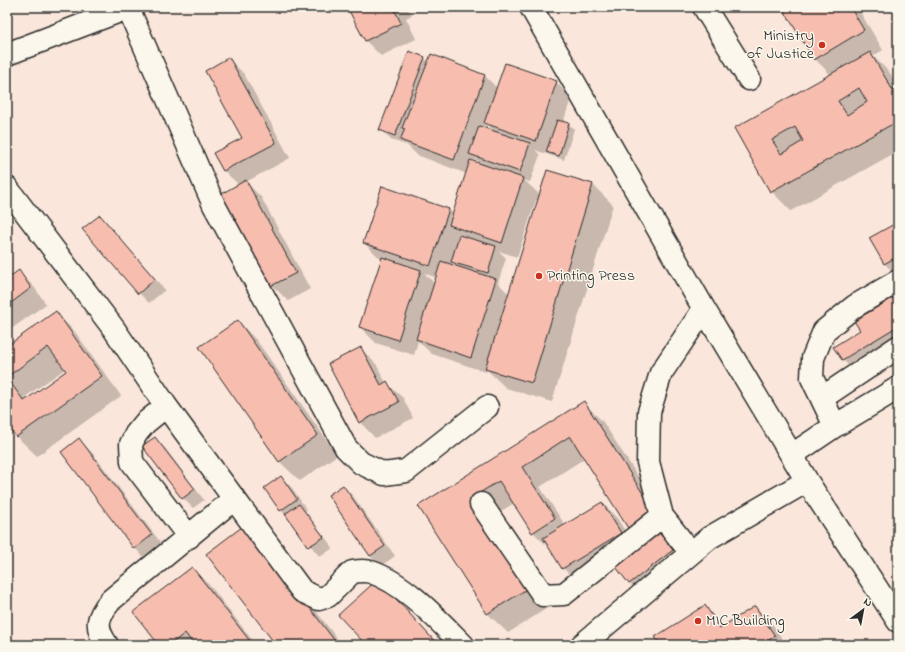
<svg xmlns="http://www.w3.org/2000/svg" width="905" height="652" viewBox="0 0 905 652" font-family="'Indie Flower',sans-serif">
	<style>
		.shadow { fill: #0003; fill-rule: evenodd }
		.building { fill: #f7beaf; stroke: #2b2b2b; fill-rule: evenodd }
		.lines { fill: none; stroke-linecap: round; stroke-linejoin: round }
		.minor-casing { stroke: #2b2b2b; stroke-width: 25 }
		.minor { stroke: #fbf7ec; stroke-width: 22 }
		.poi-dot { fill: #c8321e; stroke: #fbf7ec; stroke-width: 1.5 }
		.labels { text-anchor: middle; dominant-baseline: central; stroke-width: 3; stroke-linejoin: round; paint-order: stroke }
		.poi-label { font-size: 16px; fill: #2b2b2b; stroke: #fbf7ec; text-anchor: start }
	</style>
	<rect width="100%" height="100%" fill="#fae6da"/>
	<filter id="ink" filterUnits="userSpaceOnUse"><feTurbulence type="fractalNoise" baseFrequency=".025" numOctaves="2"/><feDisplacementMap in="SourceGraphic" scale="8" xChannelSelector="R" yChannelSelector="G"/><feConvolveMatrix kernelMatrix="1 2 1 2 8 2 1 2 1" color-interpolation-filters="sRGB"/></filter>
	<g filter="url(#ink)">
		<!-- shadow -->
		<path class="shadow" d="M348 7H407L412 15 406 18 416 39 381 56 366 41Z
			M783 7H857L883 50 873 56 890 73 898 87V151L791 211 771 191 735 128 831 75 815 59Z
			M410 53 425 58 428 62 431 55 485 76 497 88 556 82 571 98 563 123 569 124 574 129 564 160 535 150 540 155 530 182 524 180 540 195 547 171 593 185 613 205 552 402 506 388 487 370 486 372 432 354 418 341 414 355 376 343 360 327 382 260 364 243 449 209 453 214 467 174 417 155 406 144V145L391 140 380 129ZM488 125 495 133 486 129ZM475 159 480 164 474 162ZM536 200 538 201 509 294 498 283 506 258 499 251 517 257ZM452 261 459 268 451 266ZM424 273 437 278 435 284Z
			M229 59 244 74 290 158 246 182 261 197 310 289 288 301 272 285 223 194 239 185 224 171 215 154 243 138Z
			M898 223V272L895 274 884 263Z
			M110 227 165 290 149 303 139 293Z
			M19 272 34 287 46 304 7 332V280Z
			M898 299V342L853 370 843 360 835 347 861 330Z
			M56 313 75 332 121 396 37 456 17 437 7 423V347ZM65 369 67 371 27 400 25 397Z
			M238 321 257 341 337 455 300 481 280 462 200 347Z
			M360 348 376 364 386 383 403 398 413 418 375 438 360 422Z
			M584 403 603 422 673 531 663 538 683 561 640 594 630 584 617 567 646 544 629 527 585 458 540 487 565 525 602 503 617 518 636 549 578 583 563 568 553 552 533 532 514 503 492 517 549 607 508 633 488 614 419 506Z
			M155 438 165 448 204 500 193 508 183 498Z
			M79 439 94 455 167 551 150 564 135 548Z
			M281 477 292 488 307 510 305 511 333 548 320 557 281 510Z
			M342 486 353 496 395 556 381 566 370 556Z
			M265 545 342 645H277Z
			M192 568 212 588 256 645H160Z
			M378 580 397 600 439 645H367Z
			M705 606 724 627 755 607 771 622 786 645H661Z"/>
		<!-- building -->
		<path class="building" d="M347 7H393L401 23 365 41Z
			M782 7H850L864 30 814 60Z
			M409 51 425 57 395 136 379 130Z
			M870 52 898 99V121L770 192 734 128ZM859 88 867 102 847 115 838 101ZM795 127 803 141 781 154 772 140Z
			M431 54 485 75 454 160 400 140 405 129 402 128Z
			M229 57 276 143 223 171 213 153 242 138 205 71Z
			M505 63 557 81 536 141 484 123Z
			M557 120 569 123 559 156 546 152Z
			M479 126 530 143 520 172 469 154Z
			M470 160 523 178 502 243 449 225Z
			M547 170 593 184 532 383 485 369Z
			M246 180 296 273 271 286 221 194Z
			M382 186 449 209 430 266 363 243Z
			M100 215 155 279 138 294 82 229Z
			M898 222V256L884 264 869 238Z
			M459 235 496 246 488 273 451 262Z
			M382 257 421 270 398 340 359 327Z
			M441 261 496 279 471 358 416 339Z
			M19 270 31 288 7 306V279Z
			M896 296 898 299V326L842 360 833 347 860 330 854 321Z
			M56 311 102 376 16 437 7 425V378L24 401 66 371 48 347 7 377V346Z
			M238 320 318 435 279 462 199 347Z
			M361 347 381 385 387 381 399 402 359 423 328 364Z
			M584 401 654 511 628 528 570 436 522 467 555 518 532 533 499 481 473 497 530 587 487 614 418 506Z
			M155 437 195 489 182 499 142 446Z
			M79 438 152 535 134 549 61 452Z
			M281 476 297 499 280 511 264 488Z
			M343 485 385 546 370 556 328 495Z
			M602 502 621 533 562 569 543 538Z
			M299 504 324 537 308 547 285 514Z
			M246 524 338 645H276L206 554Z
			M659 533 673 550 629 584 616 567Z
			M192 567 218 600 253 645H194L185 633 170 645H159L133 612Z
			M378 579 438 645H366L338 615Z
			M705 605 720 628 755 606 775 636 761 645H660L655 637Z"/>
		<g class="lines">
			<!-- minor casing -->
			<g class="minor-casing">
				<path id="minor" d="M531 7 704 309 807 481 898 621
					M704 7 749 79
					M128 8 214 205 346 448 361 463 384 474 406 471 487 407
					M7 54 130 7
					M7 188 114 329 166 406 302 591 319 599 328 596 352 572C358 571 365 570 371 572 405 583 438 620 463 645
					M822 398 898 347
					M166 406 145 423 136 434 131 444 132 462 189 537
					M835 426 812 378 813 358 824 331 855 306 898 281
					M792 455 835 426 898 388
					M481 504 543 595 564 594 662 516
					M691 553 662 516 648 462 649 412 661 373 704 309
					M107 645C94 626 97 617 111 600L234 499
					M582 645 709 538 807 481"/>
			</g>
			<!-- minor -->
			<use href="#minor" class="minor"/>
		</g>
	</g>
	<!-- markers -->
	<g class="poi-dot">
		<circle cx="822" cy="45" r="4"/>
		<circle cx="539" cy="276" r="4"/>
		<circle cx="698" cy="621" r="4"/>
	</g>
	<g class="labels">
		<!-- poi labels -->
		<g class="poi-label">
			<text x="814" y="36" text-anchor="end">Ministry<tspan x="814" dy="18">of Justice</tspan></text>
			<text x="547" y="276">Printing Press</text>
			<text x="706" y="621">MIC Building</text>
		</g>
	</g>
	<!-- margin -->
	<rect width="905" height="652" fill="none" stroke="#fbf7ec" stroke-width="24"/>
	<rect x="12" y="12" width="881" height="628" fill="none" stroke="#2b2b2b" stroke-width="1.5" filter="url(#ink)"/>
	<!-- north arrow -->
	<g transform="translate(863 610) rotate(32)" stroke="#fbf7ec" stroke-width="3" paint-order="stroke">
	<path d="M0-3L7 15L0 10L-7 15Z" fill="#2b2b2b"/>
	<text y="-6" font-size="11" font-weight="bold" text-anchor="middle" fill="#2b2b2b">N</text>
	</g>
</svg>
